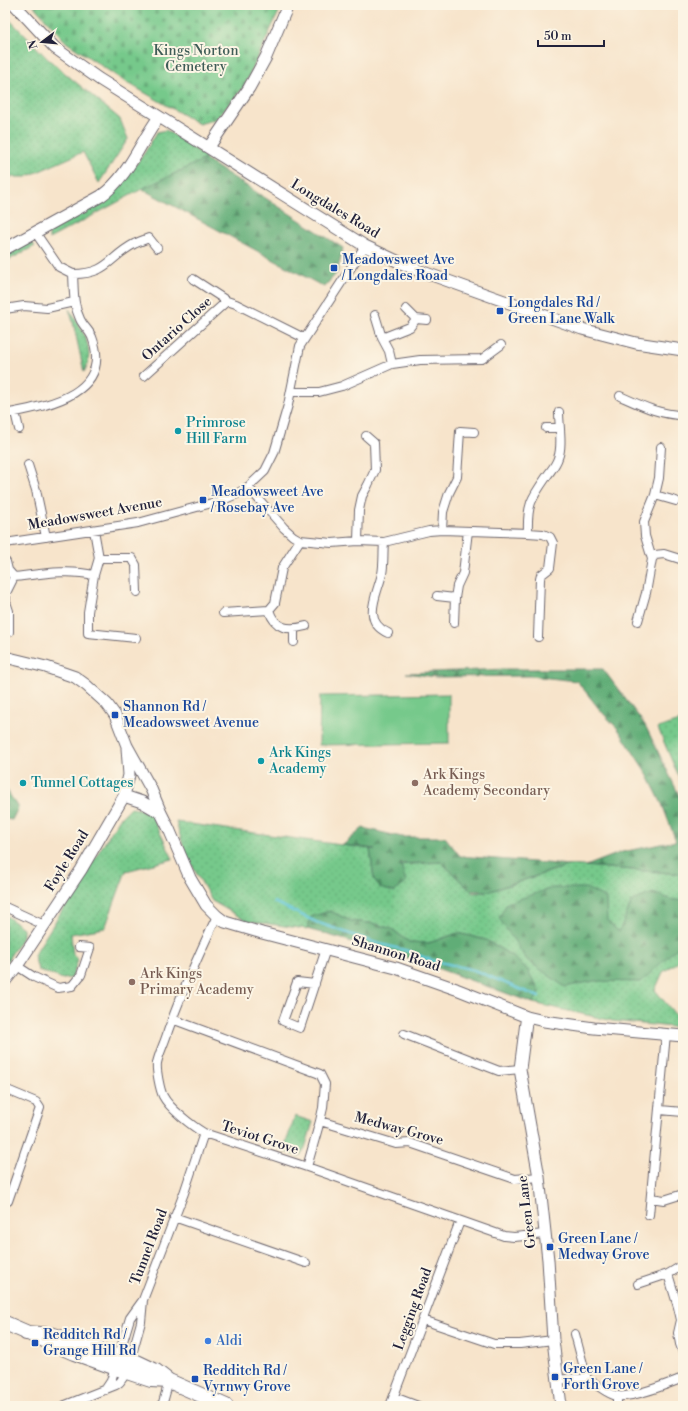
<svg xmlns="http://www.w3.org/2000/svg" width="688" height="1411" viewBox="0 0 688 1411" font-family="'Libre Bodoni',serif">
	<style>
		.grass { fill: url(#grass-dots); stroke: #4c7663 }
		.forest { fill: url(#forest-firs); stroke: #416859 }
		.cemetery { fill: url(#cemetery-stones); stroke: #4c7663 }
		.pitch { fill: #76c98b; stroke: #4c7663 }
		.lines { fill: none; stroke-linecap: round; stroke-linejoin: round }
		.stream { stroke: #5dc6d9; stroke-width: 2.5 }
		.street-casing { stroke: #6d666d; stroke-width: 10 }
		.secondary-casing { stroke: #6d666d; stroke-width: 13 }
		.highway-casing { stroke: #6d666d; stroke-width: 16 }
		.street { stroke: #fff; stroke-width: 8 }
		.secondary { stroke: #fff; stroke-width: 11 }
		.highway { stroke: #fff; stroke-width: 14 }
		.transit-dot { fill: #1a4fb4; stroke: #fcf5e5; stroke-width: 1.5 }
		.culture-dot { fill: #0f9aa8; stroke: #fcf5e5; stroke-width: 1.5 }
		.education-dot { fill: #8d6e63; stroke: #fcf5e5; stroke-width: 1.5 }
		.shop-dot { fill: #3f7fe0; stroke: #fcf5e5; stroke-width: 1.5 }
		.labels { text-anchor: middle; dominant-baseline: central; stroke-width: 4; stroke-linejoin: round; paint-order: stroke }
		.park-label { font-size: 14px; fill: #3f5c57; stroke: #fcf5e5 }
		.street-label { font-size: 14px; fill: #22223b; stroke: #fcf5e5 }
		.transit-label { font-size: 14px; fill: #164399; stroke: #fcf5e5; text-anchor: start }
		.culture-label { font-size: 14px; fill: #0d838f; stroke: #fcf5e5; text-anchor: start }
		.education-label { font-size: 14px; fill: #785e54; stroke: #fcf5e5; text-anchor: start }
		.shop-label { font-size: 14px; fill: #366cbe; stroke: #fcf5e5; text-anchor: start }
	</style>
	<defs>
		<pattern id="grass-dots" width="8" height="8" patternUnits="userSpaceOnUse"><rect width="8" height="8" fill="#76c98b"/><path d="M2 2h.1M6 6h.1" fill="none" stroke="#66ac79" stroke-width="1.8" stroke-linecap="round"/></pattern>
		<pattern id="forest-firs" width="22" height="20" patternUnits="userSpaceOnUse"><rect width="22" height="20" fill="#60ad77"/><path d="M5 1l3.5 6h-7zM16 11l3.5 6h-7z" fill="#4f8c63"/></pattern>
		<pattern id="cemetery-stones" width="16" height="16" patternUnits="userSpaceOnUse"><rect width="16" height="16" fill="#76c98b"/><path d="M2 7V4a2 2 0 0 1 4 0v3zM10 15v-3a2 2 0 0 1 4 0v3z" fill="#66ac79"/></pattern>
	</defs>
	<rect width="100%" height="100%" fill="#fcf5e5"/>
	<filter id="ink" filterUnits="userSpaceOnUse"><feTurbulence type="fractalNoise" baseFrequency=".025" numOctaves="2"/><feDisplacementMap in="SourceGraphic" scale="8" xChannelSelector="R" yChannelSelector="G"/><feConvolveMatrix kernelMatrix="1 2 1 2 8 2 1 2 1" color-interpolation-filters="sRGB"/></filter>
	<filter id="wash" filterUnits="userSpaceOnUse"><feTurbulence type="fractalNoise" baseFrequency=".012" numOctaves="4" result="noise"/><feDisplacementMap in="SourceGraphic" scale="16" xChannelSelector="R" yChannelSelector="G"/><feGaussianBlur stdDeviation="0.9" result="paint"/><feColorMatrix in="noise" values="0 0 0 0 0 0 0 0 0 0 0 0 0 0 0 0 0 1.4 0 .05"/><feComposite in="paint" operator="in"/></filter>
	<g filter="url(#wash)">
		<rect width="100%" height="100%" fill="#f7e4cb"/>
		<!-- grass -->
		<path class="grass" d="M5 15 48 59 120 119 128 139 99 183 83 152 26 177H5Z
			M166 130 205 156V159L142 189 49 239V233L52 228 103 201 119 188 145 152 157 132Z
			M27 242H31L35 246 5 262V255Z
			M69 309C81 328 97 349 84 372L73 322Z
			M683 720V787L658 728Z
			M130 808 140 809 151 814 173 859 126 871 105 928 71 934 73 954 78 960 72 978 63 979 38 970 34 955 120 818Z
			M176 822 370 849 374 879 400 865 441 862 473 893 491 891 570 865 683 874V959L663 972 655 990 683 1024V1028L613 1021 533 1003 540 992 512 956 486 940 458 933 429 943 409 942 392 929 376 924 351 921 330 911 311 917 307 929 247 921 212 901 186 855Z
			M5 915 23 928V936L5 964Z
			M295 1116 313 1122 305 1148 299 1157 283 1151Z"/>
		<!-- forest -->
		<path class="forest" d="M205 159 343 248 337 273 324 287 142 189Z
			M506 669H603L645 725 683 803V874L586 866 622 852 676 841 662 804 646 772 618 729 600 710 577 681 530 676 436 677 406 673Z
			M5 787 18 808 12 820 5 819Z
			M363 828 402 837H445L460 856 570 865 490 891H471L441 862 401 864 406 883 394 892 380 888 374 879 370 849H375L343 845Z
			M552 888H586L606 898 607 921 619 932 632 901 653 893 673 900H683V942L641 982 594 981 565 987 527 960 499 918 507 903Z
			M330 911 351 921 376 924 392 929 409 942 429 943 458 933 486 940 512 956 527 969 540 992 533 1003 409 958 307 929 311 917Z"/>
		<!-- cemetery -->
		<path class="cemetery" d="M33 5H282L244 87 216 119 199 124 121 79 66 42Z"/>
		<!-- pitch -->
		<path class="pitch" d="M449 694V743L319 745 320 696Z"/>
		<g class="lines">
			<!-- stream -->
			<path class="stream" d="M274 902 316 922 373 942 408 951 431 960 474 970 539 997"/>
		</g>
	</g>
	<g filter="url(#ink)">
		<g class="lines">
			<!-- street casing -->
			<g class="street-casing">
				<path id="street" d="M73 274C108 274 108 258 134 244 138 242 144 240 149 238L157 248
					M193 279 227 301 236 304 304 338
					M5 309 24 306 47 308 74 302
					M406 309 416 319 427 320
					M382 338 410 327 416 319
					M392 364 420 360 482 359 501 345
					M144 376 227 301
					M291 392H319L342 386 392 364 389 351 382 338 375 315
					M620 396C640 405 660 415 683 415
					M15 412 19 429
					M5 414C45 406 114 395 92 337 89 330 83 326 80 319 73 305 74 290 73 274L59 267 35 232
					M546 428H559
					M28 465 36 490 46 537
					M248 487 284 528 293 536 300 540 332 543 358 541 384 542 429 531 442 530 528 533 543 534 550 537 553 543 550 568 541 575 540 579 538 637
					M655 495 676 501
					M94 530 99 558 94 575 88 612V633L136 638
					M442 530 443 512 449 493 457 477 460 431 474 432
					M528 533C527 504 531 499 547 476 551 470 556 465 558 458 563 446 559 425 559 412
					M358 541 359 510 362 496 368 485 375 470 374 443 366 436
					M384 542C383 553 384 564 382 574 377 595 361 621 388 633
					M5 543 138 523 223 500 237 494 248 487 265 471 274 453 288 405 300 346 365 246
					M99 558H132L136 565 137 592
					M652 559 645 536 644 522 655 495 659 478 661 447
					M6 562 8 570 14 577
					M437 596 455 598
					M269 610C275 629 288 631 306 626
					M223 613 269 610 275 603 282 568 300 540
					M638 621 646 593 652 559 655 555 664 554 683 560
					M454 623 455 598 457 586 463 573 468 531
					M9 632V611L6 602V593L14 577C41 574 67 569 94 575
					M294 642V629
					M5 907 44 925
					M217 916C199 954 182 991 168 1031 165 1042 159 1053 157 1063 156 1070 160 1090 163 1096 169 1108 192 1126 204 1133L307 1167 504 1236 514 1237 545 1234
					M17 966 34 977 58 988 72 986 81 975 90 948 79 947
					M315 984 297 982 283 1021 300 1028 326 949
					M172 1019 320 1074 325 1084 323 1108 320 1121 307 1167
					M404 1034 499 1071 520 1069
					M5 1089 36 1102 40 1108 8 1201 5 1200
					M660 1110 683 1112
					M320 1121 396 1144 410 1143 515 1179 539 1177
					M651 1198 664 1200 683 1194
					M649 1215 666 1034
					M174 1217 306 1263
					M668 1274 683 1265
					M638 1284 668 1274 678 1307 681 1320 678 1333 680 1344 683 1352
					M423 1320 494 1344H520L553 1340
					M575 1334 587 1379
					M557 1380C566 1379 580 1377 588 1380 598 1384 607 1395 618 1396 634 1398 667 1384 683 1378
					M105 1390 111 1381 130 1318 143 1300
					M617 1396V1406
					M394 1397 418 1406
					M63 1406 116 1385 120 1382 127 1372 141 1322 143 1300 184 1193 204 1133
					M162 1406 169 1381
					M390 1406 460 1221"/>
			</g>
			<!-- secondary casing -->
			<g class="secondary-casing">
				<path id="secondary" d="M15 5 55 48 99 79 365 246 412 268 582 329 636 343 683 350
					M209 147 249 88 266 57 288 5
					M5 249 101 196C129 176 139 144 159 117
					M5 657 46 667 75 677 86 685 107 704 115 715 127 746 151 789 161 813 169 829 190 878 206 905 217 916 225 922 262 933 396 968 456 989 527 1017 544 1021 594 1028 683 1036
					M124 796 142 802 161 813
					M5 981 17 966 81 870 124 796 129 775 127 748
					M527 1017 526 1022 520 1069 539 1177 548 1260 553 1340 561 1406"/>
			</g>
			<!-- highway casing -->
			<g class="highway-casing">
				<path id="highway" d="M5 1323 74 1353 127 1372 151 1380 169 1381
					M26 1333 54 1335 137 1362 156 1371 169 1381 226 1406"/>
			</g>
			<!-- street -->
			<use href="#street" class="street"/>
			<!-- secondary -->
			<use href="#secondary" class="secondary"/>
			<!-- highway -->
			<use href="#highway" class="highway"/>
		</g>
	</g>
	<!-- markers -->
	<g class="transit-dot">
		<rect x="330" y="264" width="8" height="8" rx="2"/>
		<rect x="496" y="307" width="8" height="8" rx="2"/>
		<rect x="199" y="496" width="8" height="8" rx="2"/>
		<rect x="111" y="711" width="8" height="8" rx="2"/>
		<rect x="546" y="1243" width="8" height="8" rx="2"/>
		<rect x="31" y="1339" width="8" height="8" rx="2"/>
		<rect x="551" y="1373" width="8" height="8" rx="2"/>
		<rect x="191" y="1375" width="8" height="8" rx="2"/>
	</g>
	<g class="culture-dot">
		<circle cx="178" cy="431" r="4"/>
		<circle cx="261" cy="761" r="4"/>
		<circle cx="23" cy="783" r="4"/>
	</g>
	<g class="education-dot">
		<circle cx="415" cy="783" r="4"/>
		<circle cx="132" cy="982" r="4"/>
	</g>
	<circle class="shop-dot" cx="208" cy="1341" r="4"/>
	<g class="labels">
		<!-- park labels -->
		<g class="park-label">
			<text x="196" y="51">Kings Norton<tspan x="196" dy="16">Cemetery</tspan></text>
		</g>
		<!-- street labels -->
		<g class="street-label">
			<text transform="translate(335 209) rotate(31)">Longdales Road</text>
			<text transform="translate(177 329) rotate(-42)">Ontario Close</text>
			<text transform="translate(95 514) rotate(-10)">Meadowsweet Avenue</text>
			<text transform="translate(67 861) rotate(-58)">Foyle Road</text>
			<text transform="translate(396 954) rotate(17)">Shannon Road</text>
			<text transform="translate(399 1129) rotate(15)">Medway Grove</text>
			<text transform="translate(260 1138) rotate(18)">Teviot Grove</text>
			<text transform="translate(527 1212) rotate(-97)">Green Lane</text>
			<text transform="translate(149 1247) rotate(-69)">Tunnel Road</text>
			<text transform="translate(413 1309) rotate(-70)">Legging Road</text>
		</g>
		<!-- transit labels -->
		<g class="transit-label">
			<text x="342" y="260">Meadowsweet Ave<tspan x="342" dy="16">/ Longdales Road</tspan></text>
			<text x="508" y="303">Longdales Rd /<tspan x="508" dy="16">Green Lane Walk</tspan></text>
			<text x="211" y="492">Meadowsweet Ave<tspan x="211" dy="16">/ Rosebay Ave</tspan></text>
			<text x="123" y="707">Shannon Rd /<tspan x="123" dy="16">Meadowsweet Avenue</tspan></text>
			<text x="558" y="1239">Green Lane /<tspan x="558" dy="16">Medway Grove</tspan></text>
			<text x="43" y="1335">Redditch Rd /<tspan x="43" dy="16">Grange Hill Rd</tspan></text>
			<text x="563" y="1369">Green Lane /<tspan x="563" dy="16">Forth Grove</tspan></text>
			<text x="203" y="1371">Redditch Rd /<tspan x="203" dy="16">Vyrnwy Grove</tspan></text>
		</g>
		<!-- culture labels -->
		<g class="culture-label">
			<text x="186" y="423">Primrose<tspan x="186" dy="16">Hill Farm</tspan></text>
			<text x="269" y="753">Ark Kings<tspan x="269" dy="16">Academy</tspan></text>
			<text x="31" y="783">Tunnel Cottages</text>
		</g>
		<!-- education labels -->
		<g class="education-label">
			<text x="423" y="775">Ark Kings<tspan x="423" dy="16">Academy Secondary</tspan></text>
			<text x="140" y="974">Ark Kings<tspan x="140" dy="16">Primary Academy</tspan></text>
		</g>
		<!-- shop labels -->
		<g class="shop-label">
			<text x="216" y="1341">Aldi</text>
		</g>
	</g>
	<!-- margin -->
	<rect width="688" height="1411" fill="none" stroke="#fcf5e5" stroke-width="20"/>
	<!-- north arrow -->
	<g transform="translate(42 42) rotate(254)" stroke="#fcf5e5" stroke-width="3" paint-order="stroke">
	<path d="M0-3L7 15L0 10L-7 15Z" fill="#22223b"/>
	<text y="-6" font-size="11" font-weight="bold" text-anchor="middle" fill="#22223b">N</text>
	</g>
	<!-- scale -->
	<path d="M538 40v6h66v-6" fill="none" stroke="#22223b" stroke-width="2"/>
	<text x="544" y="40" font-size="12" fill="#22223b" stroke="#fcf5e5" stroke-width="3" paint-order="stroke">50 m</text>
</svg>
